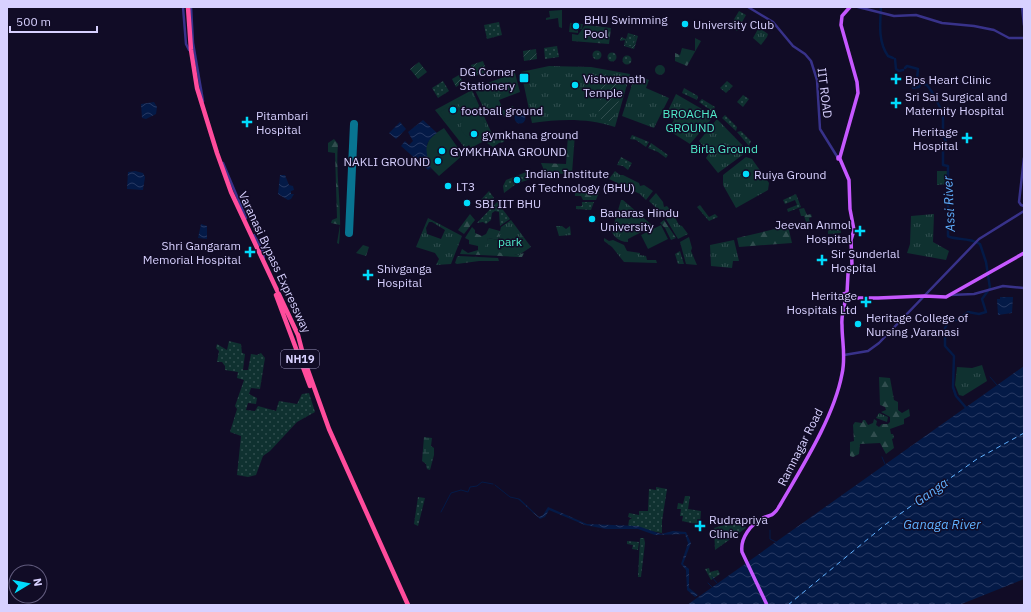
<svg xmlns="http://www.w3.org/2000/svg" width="1031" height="612" viewBox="0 0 1031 612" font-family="'IBM Plex Sans',sans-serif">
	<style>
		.grass { fill: url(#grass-dots) }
		.forest { fill: url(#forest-firs) }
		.wetland { fill: url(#wetland-marsh) }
		.park { fill: url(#park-tufts); fill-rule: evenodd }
		.garden { fill: url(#garden-furrows); fill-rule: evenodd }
		.pitch { fill: #0f3130 }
		.water { fill: url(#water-waves) }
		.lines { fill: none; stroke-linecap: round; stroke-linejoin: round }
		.stream { stroke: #041a47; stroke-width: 1 }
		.river { stroke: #041a47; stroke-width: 2.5 }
		.ferry { stroke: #5fb0ff; stroke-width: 1; stroke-dasharray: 5 4; stroke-linecap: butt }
		.runway { stroke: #087491; stroke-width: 8 }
		.minor { stroke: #38328a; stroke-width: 2.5 }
		.major { stroke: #c658ff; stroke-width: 3.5 }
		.highway { stroke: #ff4c9c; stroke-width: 4.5 }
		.poi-dot { fill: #00dbfc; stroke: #110c26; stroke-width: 1.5 }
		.labels { text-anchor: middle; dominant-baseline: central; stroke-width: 3; stroke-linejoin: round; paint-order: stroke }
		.shield { fill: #110c26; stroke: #9c96be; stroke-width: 1 }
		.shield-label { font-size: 11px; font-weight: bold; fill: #d8d1ff }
		.poi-label { font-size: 12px; fill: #d8d1ff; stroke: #110c26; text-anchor: start }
		.street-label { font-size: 12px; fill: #d8d1ff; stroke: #110c26 }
		.park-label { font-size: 12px; fill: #50ecca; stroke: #110c26 }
		.water-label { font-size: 13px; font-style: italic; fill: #5fb0ff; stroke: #110c26 }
	</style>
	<defs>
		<pattern id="grass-dots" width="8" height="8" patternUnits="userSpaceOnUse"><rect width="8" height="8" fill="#0f3130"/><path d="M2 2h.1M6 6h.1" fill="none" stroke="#314e4f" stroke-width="1.8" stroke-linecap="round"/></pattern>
		<pattern id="forest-firs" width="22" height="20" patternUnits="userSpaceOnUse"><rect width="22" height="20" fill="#0f3130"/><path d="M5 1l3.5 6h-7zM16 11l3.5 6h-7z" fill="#314e4f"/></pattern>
		<pattern id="wetland-marsh" width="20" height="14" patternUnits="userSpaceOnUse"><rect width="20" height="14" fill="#0f3130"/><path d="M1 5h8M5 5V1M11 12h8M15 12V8" fill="none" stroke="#314e4f"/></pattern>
		<pattern id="park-tufts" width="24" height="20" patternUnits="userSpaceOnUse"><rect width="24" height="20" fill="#0f3130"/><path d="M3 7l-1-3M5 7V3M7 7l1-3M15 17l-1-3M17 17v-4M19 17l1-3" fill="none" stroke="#314e4f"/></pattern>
		<pattern id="garden-furrows" width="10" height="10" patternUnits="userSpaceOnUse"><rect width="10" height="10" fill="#0f3130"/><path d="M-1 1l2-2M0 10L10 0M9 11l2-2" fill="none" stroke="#314e4f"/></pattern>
		<pattern id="water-waves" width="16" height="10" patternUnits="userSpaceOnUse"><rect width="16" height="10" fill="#041a47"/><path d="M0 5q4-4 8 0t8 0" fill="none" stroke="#283a63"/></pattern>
	</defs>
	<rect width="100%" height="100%" fill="#110c26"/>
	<!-- grass -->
	<path class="grass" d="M739 11 746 15 737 31 730 26Z
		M499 22 502 35 487 39 484 25Z
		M628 35 636 37 633 47 625 45Z
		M557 46 559 57 545 59 544 48Z
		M592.5 55a4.5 4.5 0 1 1 9 0a4.5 4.5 0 1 1-9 0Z
		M607.5 57a4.5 4.5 0 1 1 9 0a4.5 4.5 0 1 1-9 0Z
		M622.5 60a4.5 4.5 0 1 1 9 0a4.5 4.5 0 1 1-9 0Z
		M443 81 449 91 438 98 432 88Z
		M727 81 733 86 726 93 720 88Z
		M684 88 698 96 697 100 682 93Z
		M743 95 749 99 743 107 737 102Z
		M702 99 715 107 713 112 699 102Z
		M725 115 737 127 736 131 722 118Z
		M741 131 751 141 749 146 737 132Z
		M505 134 504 142 499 143 493 147 487 143Z
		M632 135 649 142 646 147 636 140 630 139Z
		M651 143 668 155 666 158 658 152 648 148Z
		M621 157 632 163 628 170 623 166 617 165Z
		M526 172 532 173 536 177 516 184 504 193 503 186 506 180Z
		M489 191 494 198 484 207 476 205Z
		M796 194 801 207 788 212 787 209 797 205 795 200 785 204 783 200Z
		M497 202 510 219 500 226 499 212 495 211 492 213 491 220 486 224 483 222 477 223Z
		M582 202H594L591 210 576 209V206H582Z
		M700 205 709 217 715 214 718 217 709 221 697 207Z
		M840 224 841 233 828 234V227Z
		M680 251 684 264H678L675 254Z
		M229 341 241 344 242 353 245 354 243 370H248L251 354 257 355 261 353 265 358 260 389 251 388 249 394 257 398 256 404 248 403 246 410 255 411 258 406 276 411 279 401 297 404 302 394 309 393 315 412 297 422 270 451 263 456 256 475 248 477 237 475 241 436 230 432 237 409 235 406 244 380 237 378 238 372 225 370V366L222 362H217L219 351 216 348 217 344 227 350Z
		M656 487 667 489 662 521V533L628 527 629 520 632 518 628 517 629 513 639 515V511H648L649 489 656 490Z
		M685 496H690L688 509 701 511 700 525 682 521 683 516H680L681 509H677L678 503 683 504Z
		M418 497 425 498 418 526 414 524Z
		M742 522 746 528 715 550 714 528 731 523Z
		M640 538H644L645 543 641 577H638Z
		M627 541 639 542 638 550 632 549 633 545 627 544Z
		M709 568 710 572 718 570 720 574 711 580 705 569Z"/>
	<!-- forest -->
	<path class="forest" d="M562 10V28L559 27 558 18 546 20V18L550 17 549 11Z
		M585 25 611 28 609 44 572 41V34L578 35Z
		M695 38 701 41 687 66 675 61V53L680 55 682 48 695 51Z
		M575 134 572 173 546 175 541 163 566 164 568 135Z
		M334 139 338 144C335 177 343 210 339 244L337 243 340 225 331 223 332 220 337 218 335 153 328 152V143Z
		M599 192 596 200H583L581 196H575V193Z
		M804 208 807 215 811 214 812 217 809 218 810 224H807L804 216H801L799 209Z
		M470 214 475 220 464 234 458 230Z
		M664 220 676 238 671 240 665 228 660 223Z
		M788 226 792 243 739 247 737 238Z
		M472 227 475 230V233L482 236 486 234 489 228 500 231 498 240 488 238 486 247 518 255 524 253 522 257H519L460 254 462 249 468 253 478 250V246L469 244V240L465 238Z
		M363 245 369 247 366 256 356 253Z
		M459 256 498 258 499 261H479L457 264 455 263 457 257Z
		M879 377 890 378 894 400 898 402V410L902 413 909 409 910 416 904 419V424L890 429 891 434H893L894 438 892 439 894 448 886 454 880 443 860 444 859 454 853 457 850 456V442L854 441 853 425 855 422 862 423 863 420H865L868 425 873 423 874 419 877 421 876 425 879 427 882 424H888L890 422V417L881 412 886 410 885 407 880 405Z"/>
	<!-- wetland -->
	<path class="wetland" d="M424 437 432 438 431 446 434 448V455L430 470 427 469 426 464 422 461Z"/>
	<!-- park -->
	<path class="park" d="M758 29H761L768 34 767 37 761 45 753 38Z
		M655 70a5 5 0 1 1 10 0a5 5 0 1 1-10 0Z
		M549 66 591 67 630 74 615 127C587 118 561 119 532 123L521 72Z
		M515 73 520 92 499 100 503 110 487 115 474 88Z
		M635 75 649 80 646 88 669 98 654 128 622 116Z
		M472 90 493 136 471 148 469 145 465 148 435 110Z
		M676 94 714 116 690 144 668 130 674 120 666 115Z
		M513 106 515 112 504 117 502 111Z
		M717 119 748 151 718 173 706 158 709 153 699 141Z
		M746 157 752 159 769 183 768 190 736 208 723 185V175Z
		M615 171 620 175H623L639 183 640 186 644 185 653 191 646 200 640 194 609 179Z
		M937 171H947V184L937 185Z
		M656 193 663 202 664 207 667 206 672 212 666 217 649 201Z
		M621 200H623L653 226 628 239V242C618 242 611 235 610 225L614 224Z
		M673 214 679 225 682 226 688 234 678 239 666 219Z
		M934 214 933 242 949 251 946 260 907 253 910 244 911 216Z
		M428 218 462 236 451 264 436 265 439 259 435 253 416 247ZM429 222H432L445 230 441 239 427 234 426 228Z
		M511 220 531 247 519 255 501 253 485 247 488 238 498 240 501 227Z
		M556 226H562L566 229 570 226 571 235 559 236Z
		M689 237 692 248 691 251 697 265 686 264 680 242Z
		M604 238 609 241 613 240 624 245 627 251 640 253V255L646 256 647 260H656L657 263 624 262 612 247 604 241Z
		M734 240 739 261H733L732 268 711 266 710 245Z
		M982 365 987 381 963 396 959 395 955 385 957 367 972 368Z
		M879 413 888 417 887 422 876 418Z"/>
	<!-- garden -->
	<path class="garden" d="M628 33 638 36 634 49 624 46 625 40 620 41 621 37 626 39ZM628 35 636 37 633 47 625 45Z
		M536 49 537 59 524 61 523 51Z
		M483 61 487 72 474 76 471 65Z
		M419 62 427 72 418 79 410 69Z
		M600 73 624 79 619 93 596 88Z
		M459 75 463 82 456 87 452 79Z
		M601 92 620 97 612 122 598 118Z"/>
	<!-- pitch -->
	<path class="pitch" d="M570 23 583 24 582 29H578V33L569 32Z
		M471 93 477 103 462 110 457 101Z
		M456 102 462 113 446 122 440 112Z
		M461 126a12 12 0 1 1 24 0a12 12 0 1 1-24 0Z
		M444 128 463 155 439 176 431 168 425 151 430 137Z
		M661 225 668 239 648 249 641 235Z"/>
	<!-- water -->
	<path class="water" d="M154 102 157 107 156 114 146 119 142 118 141 104Z
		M514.5 118a5.5 5.5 0 1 1 11 0a5.5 5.5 0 1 1-11 0Z
		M423 120 437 133C422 143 426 153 431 168L428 170 401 146 405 141 409 145 413 141 408 132Z
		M400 122 406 129 396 139 389 133Z
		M135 171 143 173 145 177 143 190 127 189 128 172Z
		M280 175H285L289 185 293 186 294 190 291 191V194H294L291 199 288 200 278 194Z
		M201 224 207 226V239L198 238Z
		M1000 297H1013L1012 313 998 315 997 299H1000Z
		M1024 366V579L959 605H687Z
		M518 499H520L539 517 543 515 548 507 587 524 638 526 661 534 673 531 686 532 691 543 683 564 689 569V588L698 595 695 597 687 590 686 570 681 564 688 543 685 534 655 535 638 529H606L585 525 549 510 545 517 540 519Z"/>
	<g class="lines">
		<!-- stream -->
		<path class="stream" d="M990 377 997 385
			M882 457 885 464
			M495 485 510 497 519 499
			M441 512 451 493 461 490 468 492 470 487 477 486 482 482 493 484
			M770 530V539L776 542
			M712 577 717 583
			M708 583 712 587"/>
		<!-- river -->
		<path class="river" d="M881 7C880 24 878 42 888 56L893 58
			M895 59 896 69 899 71 903 70
			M905 68 907 66 918 69 917 79 914 78 913 88 919 87 921 83 927 85 932 92 943 113V134L946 141 943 144V165L948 166V236C952 240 970 237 980 244L986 262 990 288 982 299 986 312 979 314 968 312 958 320H949L945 328V346L954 356 953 387 956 396 968 410"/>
		<!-- ferry -->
		<path class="ferry" d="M788 605 886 524 977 459 1024 433"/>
		<!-- runway -->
		<path class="runway" d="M349 233 354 124"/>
		<!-- minor -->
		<path class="minor" d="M183 7 186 44 189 50
			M191 7 193 43 203 101
			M748 7 773 22 793 46 805 54 811 61 817 80 820 129 838 158
			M858 7 894 16 916 15 942 23 974 26 994 30 1009 38H1024
			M1022 7 1024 25
			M1024 158 1019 202 1021 205 1024 206
			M223 163 246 218
			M254 235 263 251 264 259
			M950 295 974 294 1003 286 1024 288
			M844 355 868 351 879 343 979 239 1024 211"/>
		<!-- major -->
		<path class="major" d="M838 157H840V159H838Z
			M840 157 858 93 857 82 841 25 842 16 850 7
			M840 159 849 180 850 209 854 230 851 240 852 265 848 274 847 293
			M842.5 296a2.5 2.5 0 1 1 5 0a2.5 2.5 0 1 1-5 0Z
			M847 298H878L924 296 946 297 1024 253
			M767 605 742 552C740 538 751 524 763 518 766 516 772 516 774 513 777 511 778 508 780 505 802 467 834 417 842 374 846 357 842 342 842 325 841 316 844 307 846 298"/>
		<!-- highway -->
		<path class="highway" d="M188 7 191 50 197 88 217 153 231 192 298 335 305 362 329 429 408 605
			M276 295 310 386"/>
	</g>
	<!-- markers -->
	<g class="poi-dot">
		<circle cx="685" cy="24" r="4"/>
		<circle cx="576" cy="26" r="4"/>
		<rect x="519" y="73" width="10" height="10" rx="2"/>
		<path d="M894 73h4v4h4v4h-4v4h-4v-4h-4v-4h4z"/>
		<circle cx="575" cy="85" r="4"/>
		<path d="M894 97h4v4h4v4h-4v4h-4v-4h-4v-4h4z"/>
		<circle cx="453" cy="110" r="4"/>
		<path d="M245 116h4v4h4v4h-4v4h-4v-4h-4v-4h4z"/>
		<circle cx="474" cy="134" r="4"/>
		<path d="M965 132h4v4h4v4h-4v4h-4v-4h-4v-4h4z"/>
		<circle cx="442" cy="151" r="4"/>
		<circle cx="438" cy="161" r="4"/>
		<circle cx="746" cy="174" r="4"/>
		<circle cx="517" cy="180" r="4"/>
		<circle cx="448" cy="186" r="4"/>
		<circle cx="467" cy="203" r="4"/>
		<circle cx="592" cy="219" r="4"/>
		<path d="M858 225h4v4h4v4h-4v4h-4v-4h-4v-4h4z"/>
		<path d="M248 246h4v4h4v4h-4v4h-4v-4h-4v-4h4z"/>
		<path d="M820 254h4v4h4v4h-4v4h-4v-4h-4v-4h4z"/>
		<path d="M366 269h4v4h4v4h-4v4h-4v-4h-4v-4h4z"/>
		<path d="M864 296h4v4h4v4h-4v4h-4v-4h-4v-4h4z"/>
		<circle cx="858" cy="324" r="4"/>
		<path d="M698 520h4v4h4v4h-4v4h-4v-4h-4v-4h4z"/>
	</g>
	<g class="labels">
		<!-- shield labels -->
		<rect class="shield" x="281" y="350" width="38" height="18" rx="3"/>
		<g class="shield-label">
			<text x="300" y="359">NH19</text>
		</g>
		<!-- poi labels -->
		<g class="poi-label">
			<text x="584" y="19">BHU Swimming<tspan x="584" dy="14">Pool</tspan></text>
			<text x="693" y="24">University Club</text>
			<text x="515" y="71" text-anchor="end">DG Corner<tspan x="515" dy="14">Stationery</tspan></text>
			<text x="583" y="78">Vishwanath<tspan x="583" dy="14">Temple</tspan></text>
			<text x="905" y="79">Bps Heart Clinic</text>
			<text x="905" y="96">Sri Sai Surgical and<tspan x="905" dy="14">Maternity Hospital</tspan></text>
			<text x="461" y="110">football ground</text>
			<text x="256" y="115">Pitambari<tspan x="256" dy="14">Hospital</tspan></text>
			<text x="958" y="131" text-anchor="end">Heritage<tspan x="958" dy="14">Hospital</tspan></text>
			<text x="482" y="134">gymkhana ground</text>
			<text x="450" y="151">GYMKHANA GROUND</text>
			<text x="430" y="161" text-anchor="end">NAKLI GROUND</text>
			<text x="525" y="173">Indian Institute<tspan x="525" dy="14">of Technology (BHU)</tspan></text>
			<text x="754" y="174">Ruiya Ground</text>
			<text x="456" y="186">LT3</text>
			<text x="475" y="203">SBI IIT BHU</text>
			<text x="600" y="212">Banaras Hindu<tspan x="600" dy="14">University</tspan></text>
			<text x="851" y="224" text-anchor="end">Jeevan Anmol<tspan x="851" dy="14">Hospital</tspan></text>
			<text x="241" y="245" text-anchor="end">Shri Gangaram<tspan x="241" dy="14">Memorial Hospital</tspan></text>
			<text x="831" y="253">Sir Sunderlal<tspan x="831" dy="14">Hospital</tspan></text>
			<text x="377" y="268">Shivganga<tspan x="377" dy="14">Hospital</tspan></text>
			<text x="857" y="295" text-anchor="end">Heritage<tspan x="857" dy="14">Hospitals Ltd</tspan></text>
			<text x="866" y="317">Heritage College of<tspan x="866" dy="14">Nursing ,Varanasi</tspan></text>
			<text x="709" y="519">Rudrapriya<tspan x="709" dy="14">Clinic</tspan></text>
		</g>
		<!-- street labels -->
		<g class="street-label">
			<text transform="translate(825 93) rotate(83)">IIT ROAD</text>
			<text transform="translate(275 262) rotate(65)">Varanasi Bypass Expressway</text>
			<text transform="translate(800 447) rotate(-63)">Ramnagar Road</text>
		</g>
		<!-- park labels -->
		<g class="park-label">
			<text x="690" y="113">BROACHA<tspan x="690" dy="14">GROUND</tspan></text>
			<text x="724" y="148">Birla Ground</text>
			<text x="510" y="241">park</text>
		</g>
		<!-- water labels -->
		<g class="water-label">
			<text transform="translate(949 204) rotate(-93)">Assi River</text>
			<text transform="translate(931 492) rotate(-35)">Ganga</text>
			<text x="942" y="524">Ganaga River</text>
		</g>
	</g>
	<!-- border -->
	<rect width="1031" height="612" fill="none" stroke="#d8d1ff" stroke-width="16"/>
	<!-- north arrow -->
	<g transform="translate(28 584) rotate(80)"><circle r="19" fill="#110c26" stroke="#615b7d"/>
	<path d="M0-3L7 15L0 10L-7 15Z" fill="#00dbfc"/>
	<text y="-6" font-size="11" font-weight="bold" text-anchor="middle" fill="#d8d1ff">N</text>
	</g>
	<!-- scale -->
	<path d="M10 26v6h87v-6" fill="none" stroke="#d8d1ff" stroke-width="2"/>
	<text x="16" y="26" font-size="12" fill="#d8d1ff" stroke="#110c26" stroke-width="3" paint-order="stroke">500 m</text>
</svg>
